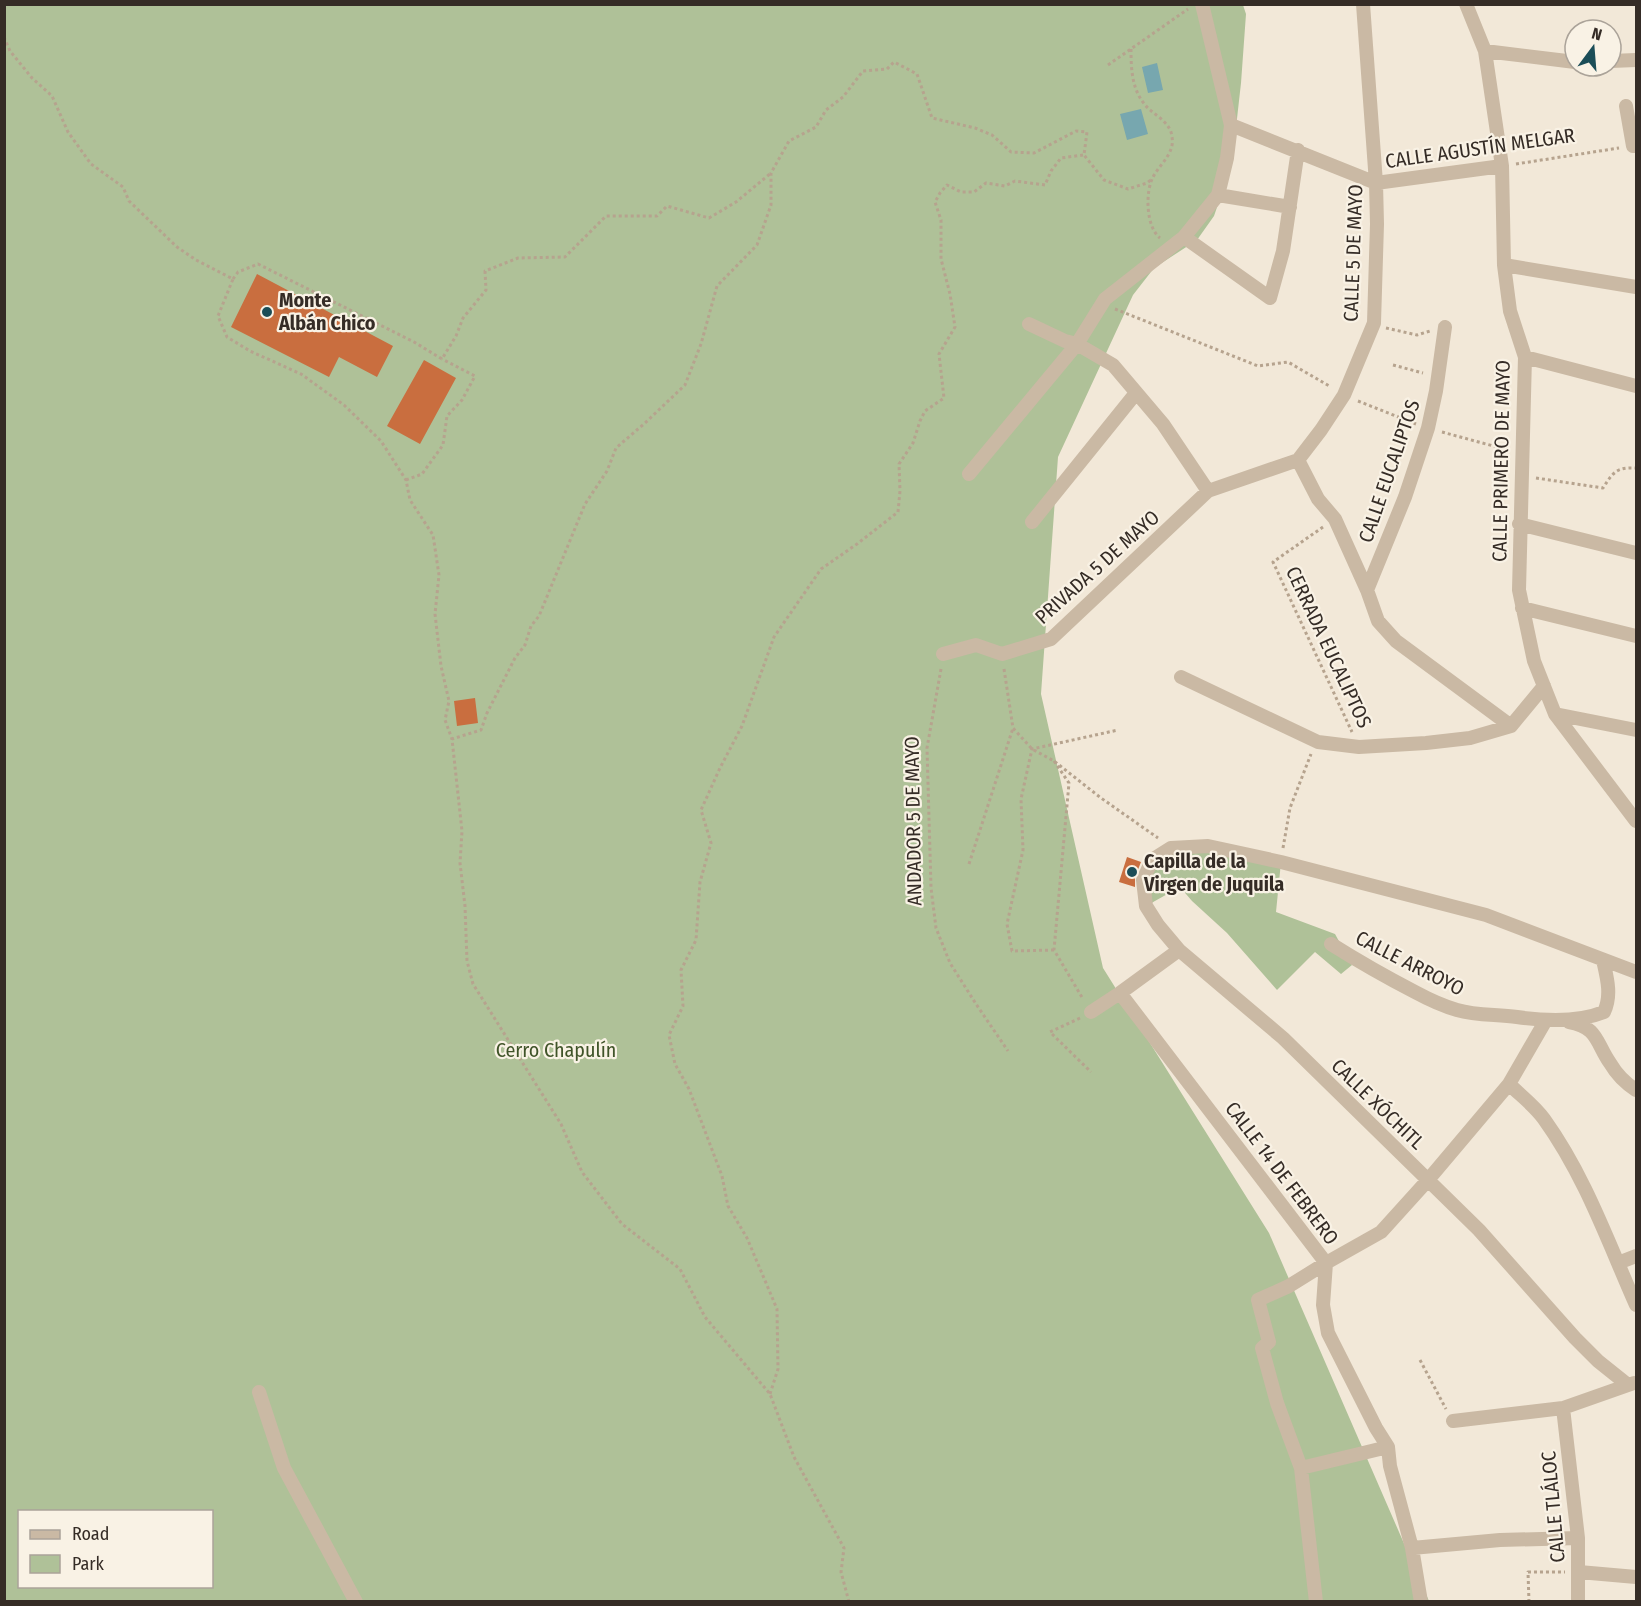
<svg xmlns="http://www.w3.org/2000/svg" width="1641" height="1606" viewBox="0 0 1641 1606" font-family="'Fira Sans Condensed',sans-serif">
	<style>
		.green { fill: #afc198; fill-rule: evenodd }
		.water { fill: #77a7af }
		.building { fill: #c96e3f }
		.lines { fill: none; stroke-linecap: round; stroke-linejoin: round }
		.path { stroke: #b6a38e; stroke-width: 3; stroke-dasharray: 3 3; stroke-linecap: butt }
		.street { stroke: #cab9a4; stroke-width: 14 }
		.poi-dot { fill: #1b4d57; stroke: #f9f2e5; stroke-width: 2 }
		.labels { text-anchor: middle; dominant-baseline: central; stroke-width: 4.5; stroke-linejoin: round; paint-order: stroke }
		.street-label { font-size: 20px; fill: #352c26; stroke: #f9f2e5 }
		.poi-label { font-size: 20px; font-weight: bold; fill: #352c26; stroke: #f9f2e5; text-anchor: start }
		.park-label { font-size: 20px; fill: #405429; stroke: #f9f2e5 }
	</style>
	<rect width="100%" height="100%" fill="#f2e8d8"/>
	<!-- green -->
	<path class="green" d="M5 5H1243L1246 14 1241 83 1232 163 1214 216 1197 240 1154 268 1133 295 1058 457 1041 694 1103 968 1269 1233 1429 1601 5 1602ZM20 1512H212V1586H20Z
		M1171 848 1281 862 1276 912 1335 934 1352 965 1341 974 1315 952 1277 990 1227 933 1192 901 1180 887 1146 906 1152 860Z"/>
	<!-- water -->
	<path class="water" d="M1157 63 1163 90 1148 93 1142 67Z
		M1141 109 1148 134 1127 140 1120 114Z"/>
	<!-- building -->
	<path class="building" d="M257 274 393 346 377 377 339 357 329 377 231 327Z
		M424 360 456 378 420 444 387 426Z
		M475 698 478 723 457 726 454 701Z
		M1127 857 1141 862 1135 877V887L1119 882Z"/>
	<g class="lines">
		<!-- path -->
		<path class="path" d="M4 37 10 51 32 78 52 96 68 132 91 164 123 187 129 201 177 247 196 260 233 279 218 316 227 337 250 351 301 374 344 405 381 441 406 480 410 500 433 535 439 575 435 614 441 666 449 701 445 720 452 739
			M1131 49C1131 71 1132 93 1149 109 1158 117 1171 124 1172 137 1175 153 1160 164 1153 177 1145 192 1146 227 1160 238
			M1108 65 1188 9
			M1516 164 1619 148
			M233 279 238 272 258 264 414 342 442 359 456 336 463 318 486 290 485 271 518 258 565 257 606 216H657L667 206 709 218 736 202 771 173
			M1115 309 1258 366 1288 362 1331 387
			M1386 328 1417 335 1430 331
			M1393 365 1423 373
			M1358 401 1416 424
			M1442 432 1508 450
			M1536 478 1603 488C1613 472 1617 467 1636 468
			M406 480 422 474 443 445 447 416 462 400 475 376 442 359
			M1323 527 1273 562 1352 732
			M941 669 927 748 931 888 936 928 950 963 976 1004 1008 1051
			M1004 669 1013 728 1032 749 1054 761 1101 798 1158 838
			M1054 761 1069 783 1054 950 1083 999
			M1283 848 1290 808 1311 754
			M969 864 1013 728
			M1054 950 1012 951 1007 924 1023 850 1021 799 1032 749 1118 730
			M1080 1018 1050 1032 1091 1072
			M1420 1360 1446 1409
			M770 1394 778 1369 777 1309 747 1238 728 1206 722 1176 689 1089 675 1064 669 1035 683 1006 681 970 696 940 700 882 711 843 701 810 720 768 742 726 774 637 821 569 857 544 898 512 900 491 899 464 913 443 920 421 925 411 944 398 939 354 955 327 950 294 941 259V220L935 202 940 193 947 185 961 192H974L986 183 1005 186 1015 181 1045 185 1051 171 1061 158 1083 155
			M849 1602 841 1572 844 1548 794 1457 770 1394 705 1317 680 1269 622 1224 582 1172 561 1124 473 984 467 961 465 906 460 863 462 831 452 739 481 730 487 713 515 658 525 645 531 626 539 616 585 504 607 471 616 448 645 423 685 385 701 344 717 286 757 245 771 205V173L789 141 816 127 826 110 843 97 863 71 887 69 894 62 917 74 932 118 975 128 992 135 1011 152 1034 153 1076 131 1087 132 1084 155 1104 180 1128 189 1147 183 1152 179
			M1529 1602 1528 1572H1565"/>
		<!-- street -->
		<path class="street" d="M1466 4 1485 51 1502 166 1504 265 1510 311 1525 357 1519 590 1534 661 1555 714 1636 821
			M1485 51 1575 62
			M1611 61 1636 60
			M1626 106 1633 146 1636 145
			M1231 125 1376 183 1502 166
			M1218 195 1290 207
			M1184 237 1270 298 1283 251 1298 150
			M1504 265 1636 287
			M1029 324 1065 341 1077 344 1113 365 1163 424 1208 491
			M1525 357 1636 386
			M1298 460 1318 499 1335 519 1367 590 1378 621 1396 641 1511 726
			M969 474 1077 344 1105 299 1184 237 1218 195 1227 158 1231 125 1202 4
			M1032 522 1136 393
			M1519 524 1636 553
			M1367 590 1405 497 1428 428 1436 391 1445 327
			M1522 608 1636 636
			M943 654 976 645 1002 654 1051 639 1208 491 1298 460 1321 430 1344 395 1374 323 1377 224 1376 183 1363 4
			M1181 677 1318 742 1359 747 1426 743 1470 738 1511 726 1544 686
			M1555 714 1636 730
			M1331 944C1358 961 1386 977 1415 992 1428 999 1443 1006 1457 1010 1477 1016 1497 1014 1517 1017 1545 1021 1577 1023 1604 1012 1612 995 1607 978 1603 960
			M1120 993 1326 1263 1323 1305 1328 1333 1376 1428 1388 1447 1390 1466 1412 1548 1421 1602
			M1091 1012 1120 993 1179 950
			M1569 1022C1598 1027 1596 1043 1610 1063 1617 1075 1625 1083 1636 1090
			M1509 1084C1520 1095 1535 1106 1544 1119 1585 1176 1608 1242 1636 1305
			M1618 1263 1636 1256
			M1628 1385 1598 1361 1575 1338 1479 1230 1283 1038 1179 950 1158 925 1146 906 1143 880 1152 860 1171 848 1208 846 1281 862 1486 915 1636 972
			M259 1392 284 1468 356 1602
			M1563 1408 1578 1538V1602
			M1453 1421 1563 1408 1634 1383
			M1301 1468 1388 1447
			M1412 1548 1500 1540 1578 1538
			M1579 1572 1636 1577
			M1316 1602 1301 1468 1277 1403 1262 1348 1269 1342 1258 1300 1289 1286 1326 1263 1381 1232 1428 1180 1509 1084 1546 1020"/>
	</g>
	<!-- markers -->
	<g class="poi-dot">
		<circle cx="267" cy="312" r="6"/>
		<circle cx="1132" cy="872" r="6"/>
	</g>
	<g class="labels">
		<!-- street labels -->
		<g class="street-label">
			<text transform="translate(1480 148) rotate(-8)">CALLE AGUSTÍN MELGAR</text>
			<text transform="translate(1353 253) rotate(-88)">CALLE 5 DE MAYO</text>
			<text transform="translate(1501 461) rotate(-89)">CALLE PRIMERO DE MAYO</text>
			<text transform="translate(1389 471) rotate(-71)">CALLE EUCALIPTOS</text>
			<text transform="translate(1097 567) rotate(-42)">PRIVADA 5 DE MAYO</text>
			<text transform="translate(1329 647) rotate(65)">CERRADA EUCALIPTOS</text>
			<text transform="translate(913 821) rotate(-91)">ANDADOR 5 DE MAYO</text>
			<text transform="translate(1410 963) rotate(27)">CALLE ARROYO</text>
			<text transform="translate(1378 1104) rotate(44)">CALLE XÓCHITL</text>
			<text transform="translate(1282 1173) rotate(53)">CALLE 14 DE FEBRERO</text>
			<text transform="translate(1553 1507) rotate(-95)">CALLE TLÁLOC</text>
		</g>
		<!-- poi labels -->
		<g class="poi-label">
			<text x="279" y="300">Monte<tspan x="279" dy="23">Albán Chico</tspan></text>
			<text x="1144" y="861">Capilla de la<tspan x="1144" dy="23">Virgen de Juquila</tspan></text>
		</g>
		<!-- park labels -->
		<g class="park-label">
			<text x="556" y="1050">Cerro Chapulín</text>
		</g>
	</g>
	<!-- border -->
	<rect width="1641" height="1606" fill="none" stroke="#352c26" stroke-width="12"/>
	<!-- legend -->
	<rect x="18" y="1510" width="195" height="78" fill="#f9f2e5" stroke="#aba399" stroke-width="1.5"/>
	<rect x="30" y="1530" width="30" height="9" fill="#cab9a4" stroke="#aba399" stroke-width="1.5"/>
	<text x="72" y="1540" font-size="18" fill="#352c26">Road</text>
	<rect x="30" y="1555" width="30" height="18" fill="#afc198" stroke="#aba399" stroke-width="1.5"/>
	<text x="72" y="1570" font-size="18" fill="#352c26">Park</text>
	<!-- north arrow -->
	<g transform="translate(1593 48) rotate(16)"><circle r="28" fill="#f9f2e5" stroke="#aba399" stroke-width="1.5"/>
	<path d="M0-4.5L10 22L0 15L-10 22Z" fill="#1b4d57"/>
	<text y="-9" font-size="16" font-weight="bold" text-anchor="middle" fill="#352c26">N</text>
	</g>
</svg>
